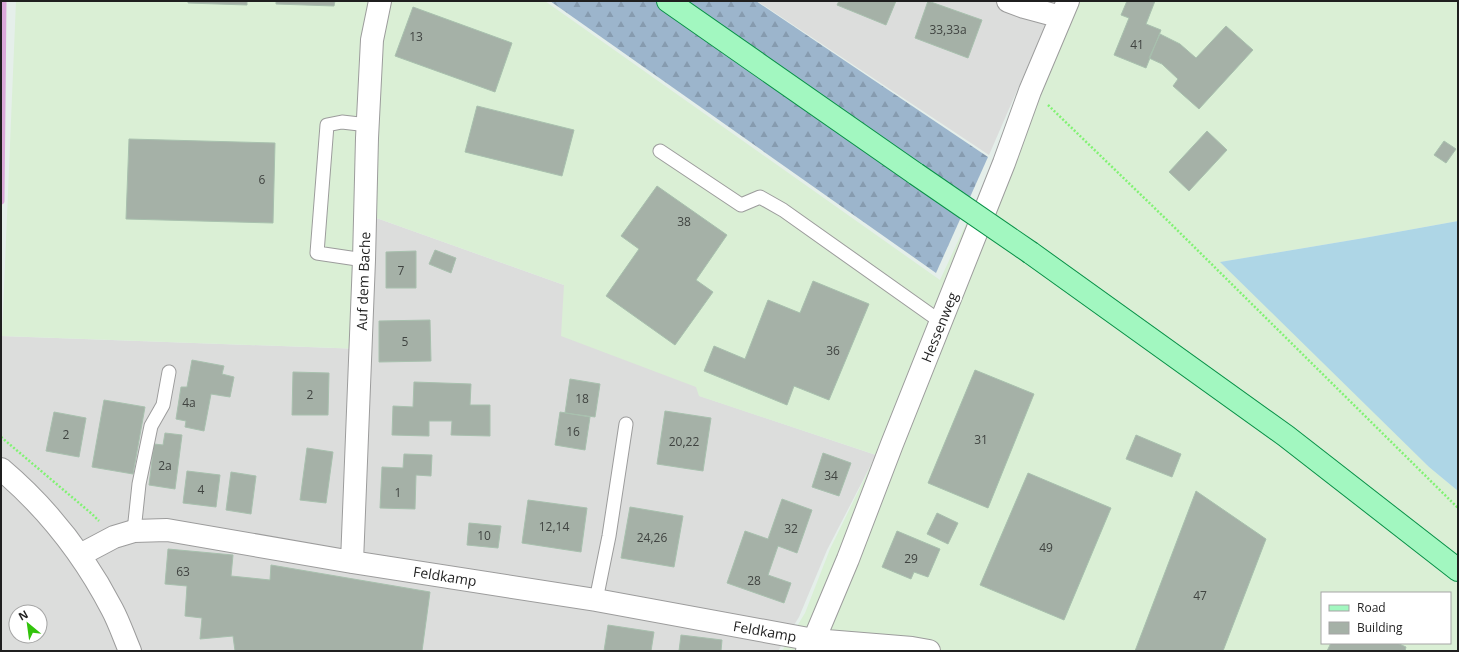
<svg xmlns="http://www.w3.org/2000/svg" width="1459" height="652" viewBox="0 0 1459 652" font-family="'Open Sans',sans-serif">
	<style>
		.residential { fill: #dcdddc; fill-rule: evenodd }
		.commercial { fill: #daefd5; fill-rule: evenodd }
		.grass { fill: #aed6e6 }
		.forest { fill: url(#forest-firs) }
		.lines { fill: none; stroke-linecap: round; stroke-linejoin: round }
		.stream { stroke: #daa8da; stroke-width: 7 }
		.building { fill: #a5b1a7; stroke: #a8c0ae }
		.service-casing { stroke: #9c9c9c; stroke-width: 15 }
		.minor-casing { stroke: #9c9c9c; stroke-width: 24 }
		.primary-casing { stroke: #089147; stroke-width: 24 }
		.path { stroke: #81f273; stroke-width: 2.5; stroke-dasharray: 2 2; stroke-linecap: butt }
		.service { stroke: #fff; stroke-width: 13 }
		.minor { stroke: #fff; stroke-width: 22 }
		.primary { stroke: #a2f7c0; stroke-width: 22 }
		.primary-bridge-casing { stroke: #089147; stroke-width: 24; stroke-linecap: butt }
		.primary-bridge { stroke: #a2f7c0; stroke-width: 22 }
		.labels { text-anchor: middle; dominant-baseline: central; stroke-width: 3.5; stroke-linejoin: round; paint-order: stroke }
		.number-label { font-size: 12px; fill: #404441 }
		.street-label { font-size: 14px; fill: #1f1f1f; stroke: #fff }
	</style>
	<defs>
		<pattern id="forest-firs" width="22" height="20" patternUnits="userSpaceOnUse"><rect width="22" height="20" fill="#9cb5cc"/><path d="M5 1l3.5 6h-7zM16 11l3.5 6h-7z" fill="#869baf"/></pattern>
	</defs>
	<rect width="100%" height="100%" fill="#e5efea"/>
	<!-- residential -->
	<path class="residential" d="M757 1H1056L989 155Z
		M368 215 564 285 697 387 700 396 876 455 827 550 799 617 778 651H1V336L362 349ZM16 612H40V636H16Z"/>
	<!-- commercial -->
	<path class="commercial" d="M16 1H545L940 280 998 155 1060 1H1458V221L1364 238 1221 262 1429 467 1458 491V651H782L805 613 830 549 876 455 699 396 696 387 561 336 564 285 368 215 363 349 2 336ZM1322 593H1450V643H1322Z"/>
	<!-- grass -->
	<path class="grass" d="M1458 221V491L1429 467 1220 262 1364 238Z"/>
	<!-- forest -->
	<path class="forest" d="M550 1H756L988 157 936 273Z"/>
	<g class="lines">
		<!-- stream -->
		<path class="stream" d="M1 201 3 1"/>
	</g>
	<!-- building -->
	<path class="building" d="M188 1H247V5L188 3Z
		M276 1H335L334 6 276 4Z
		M839 1H896L886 25 837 5Z
		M928 1 982 20 968 58 915 38Z
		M1127 1H1155L1146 24 1161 30 1146 68 1114 55 1129 18 1121 15Z
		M413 7 512 43 495 92 395 56Z
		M1226 26 1253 50 1199 109 1173 86 1178 79 1162 64 1149 58 1160 34 1180 44 1196 58Z
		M477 106 574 130 562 176 465 152Z
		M1207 131 1227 150 1189 191 1169 172Z
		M129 139 275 143 273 223 126 219Z
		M1444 141 1456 149 1446 163 1434 155Z
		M657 186 727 235 696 280 713 292 675 345 606 296 639 249 621 236Z
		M435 250 456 258 451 273 429 264Z
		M416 251V288H386V252Z
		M813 281 869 304 829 400 794 386 787 405 704 371 714 346 745 359 768 300 800 313Z
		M430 320 431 361 379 362V321Z
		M192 360 224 366 222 374 234 377 230 397 211 394 204 431 185 427 186 421 176 419 181 387H187Z
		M975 370 1034 394 988 508 928 483Z
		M293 372 329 373 328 415H292Z
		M570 379 600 384 595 417 565 413Z
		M414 382 471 384 470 405H490V436L451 435 452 421H429V436L392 435 393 406 413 407Z
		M104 400 145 407 133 474 92 467Z
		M665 411 711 418 703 471 657 464Z
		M54 412 86 418 79 457 46 451Z
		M560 412 590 417 585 450 555 445Z
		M165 433 182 435 175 489 149 485 154 444 163 445Z
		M1136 435 1181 454 1172 477 1126 459Z
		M307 448 333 452 326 503 300 500Z
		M823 453 851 463 839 496 812 487Z
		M404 454 432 455 431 476 416 475 415 509 380 508 382 467 403 468Z
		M187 471 220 475 216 507 183 503Z
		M231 472 256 476 251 514 226 510Z
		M1028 473 1111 508 1064 620 980 585Z
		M1196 491 1266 539 1223 651H1135Z
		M782 499 812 510 797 553 778 546 768 575 791 583 784 603 727 583 745 531 768 539Z
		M528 500 587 508 581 552 522 543Z
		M630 507 683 516 674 567 621 558Z
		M937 513 958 523 948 544 927 534Z
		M469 523 501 526 498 548 467 545Z
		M897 531 940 549 928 577 914 572 911 579 882 567Z
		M168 549 233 555 231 576 270 580 271 565 430 592 422 651H235L233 636 200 639 202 618 185 616 187 586 165 584Z
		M608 625 654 632 651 651H604Z
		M681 635 722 640 721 651H679Z
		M1331 643H1397L1406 647 1405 651H1327Z"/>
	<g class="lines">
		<!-- service casing -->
		<g class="service-casing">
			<path id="service" d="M660 151 741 205 760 197 783 210 941 322
				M364 260 317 253 327 125 342 122 368 125
				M134 531 139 484 151 426 163 405 169 372
				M596 600 609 536 626 424"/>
		</g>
		<!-- minor casing -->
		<g class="minor-casing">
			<path id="minor" d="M1008 1 1024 7 1061 17
				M1 469C47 508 84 555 112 609 119 622 124 637 130 651
				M80 555 114 537 134 531 167 530 352 562 596 600 814 640 912 648 929 651
				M352 562 364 260 367 138 372 40 380 1
				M807 651 814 640 848 559 892 444 1004 163 1030 91 1068 1"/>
		</g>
		<!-- primary casing -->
		<g class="primary-casing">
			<path id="primary" d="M668 1 916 174
				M1031 253 1286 436 1458 570"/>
		</g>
		<!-- path -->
		<path class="path" d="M1048 105 1168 221 1458 508
			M1 437 92 514 99 521"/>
		<!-- service -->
		<use href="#service" class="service"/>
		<!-- minor -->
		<use href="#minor" class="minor"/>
		<!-- primary -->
		<use href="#primary" class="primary"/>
		<!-- primary-bridge casing -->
		<g class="primary-bridge-casing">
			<path id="primary-bridge" d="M916 174 1031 253"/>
		</g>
		<!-- primary-bridge -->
		<use href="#primary-bridge" class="primary-bridge"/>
	</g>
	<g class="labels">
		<!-- number labels -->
		<g class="number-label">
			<text x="948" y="29">33,33a</text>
			<text x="416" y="36">13</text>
			<text x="1137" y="44">41</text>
			<text x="262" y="179">6</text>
			<text x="684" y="221">38</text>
			<text x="401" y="270">7</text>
			<text x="405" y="341">5</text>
			<text x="833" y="350">36</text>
			<text x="310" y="394">2</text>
			<text x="582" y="398">18</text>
			<text x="189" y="402">4a</text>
			<text x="573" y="431">16</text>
			<text x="66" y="434">2</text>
			<text x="981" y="439">31</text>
			<text x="684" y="441">20,22</text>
			<text x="165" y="465">2a</text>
			<text x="831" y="475">34</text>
			<text x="201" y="489">4</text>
			<text x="398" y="492">1</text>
			<text x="554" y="526">12,14</text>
			<text x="791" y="528">32</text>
			<text x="484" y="535">10</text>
			<text x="652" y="537">24,26</text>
			<text x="1046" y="547">49</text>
			<text x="911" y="558">29</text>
			<text x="183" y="571">63</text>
			<text x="754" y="580">28</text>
			<text x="1200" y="595">47</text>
		</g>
		<!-- street labels -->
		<g class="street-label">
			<text transform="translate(363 281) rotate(-88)">Auf dem Bache</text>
			<text transform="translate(939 327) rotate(-68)">Hessenweg</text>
			<text transform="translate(445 576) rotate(9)">Feldkamp</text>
			<text transform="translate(765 631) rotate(10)">Feldkamp</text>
		</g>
	</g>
	<!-- border -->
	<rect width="1459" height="652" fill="none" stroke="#1f1f1f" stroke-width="4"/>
	<!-- legend -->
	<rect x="1321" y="592" width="130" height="52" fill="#ffffff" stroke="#a5a5a5"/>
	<rect x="1329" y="605" width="20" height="6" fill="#a2f7c0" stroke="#a5a5a5"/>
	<text x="1357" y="612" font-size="12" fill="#1f1f1f">Road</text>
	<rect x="1329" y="622" width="20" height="12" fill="#a5b1a7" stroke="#a5a5a5"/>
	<text x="1357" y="632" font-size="12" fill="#1f1f1f">Building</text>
	<!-- north arrow -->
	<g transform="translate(28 624) rotate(331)"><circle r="19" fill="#ffffff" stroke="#a5a5a5"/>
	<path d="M0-3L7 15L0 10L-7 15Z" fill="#32c30b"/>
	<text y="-6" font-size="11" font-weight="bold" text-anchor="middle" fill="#1f1f1f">N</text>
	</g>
</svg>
